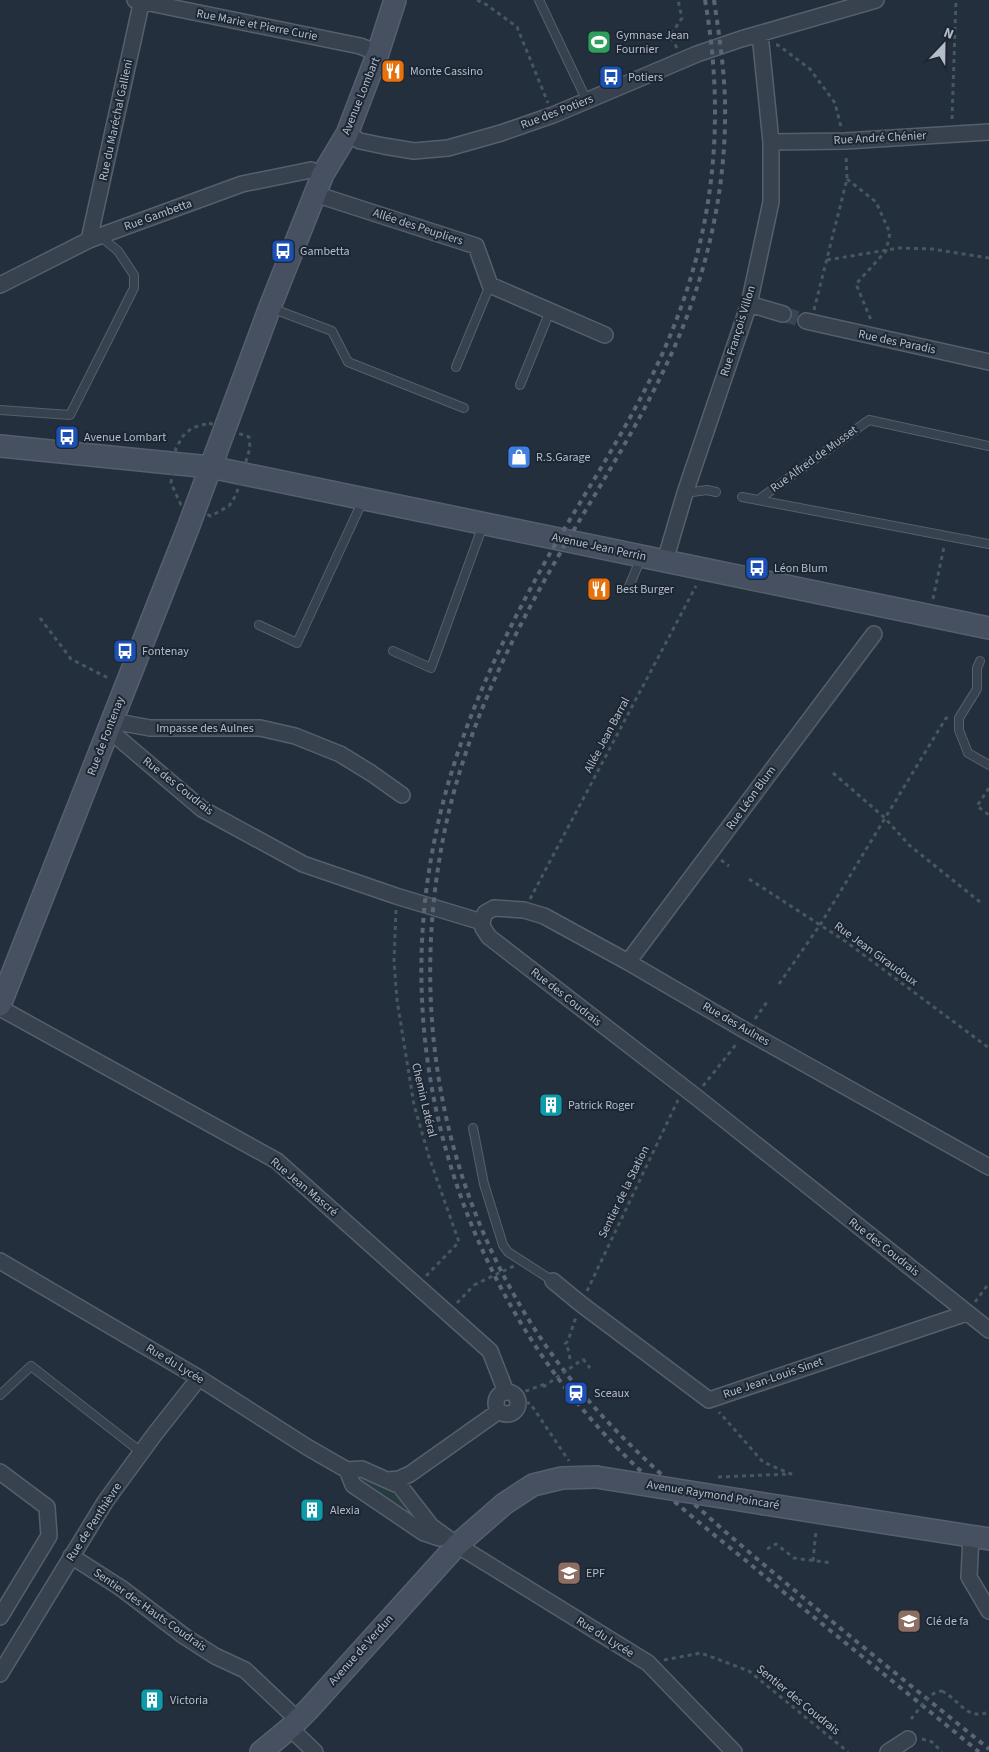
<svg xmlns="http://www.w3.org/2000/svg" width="989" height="1752" viewBox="0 0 989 1752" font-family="'Source Sans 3',sans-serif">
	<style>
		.green { fill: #263c3f }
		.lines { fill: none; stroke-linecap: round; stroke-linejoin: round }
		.street-tunnel { stroke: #3a4453; stroke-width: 15; stroke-dasharray: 15 8; stroke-linecap: butt }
		.lane-casing { stroke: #565f6c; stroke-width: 10 }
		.street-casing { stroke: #565f6c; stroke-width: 18 }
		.secondary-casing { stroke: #565f6c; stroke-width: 24 }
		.path { stroke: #44595c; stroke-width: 3; stroke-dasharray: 4 4; stroke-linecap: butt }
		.lane { stroke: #38414e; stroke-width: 8 }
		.street { stroke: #38414e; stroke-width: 15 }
		.secondary { stroke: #465061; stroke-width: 21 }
		.rail { stroke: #5a6575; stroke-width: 4; stroke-dasharray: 5 5; stroke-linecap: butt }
		.secondary-bridge-casing { stroke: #565f6c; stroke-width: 24; stroke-linecap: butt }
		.path-bridge { stroke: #44595c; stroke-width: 3; stroke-dasharray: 4 4; stroke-linecap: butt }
		.secondary-bridge { stroke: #465061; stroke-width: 21 }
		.labels { text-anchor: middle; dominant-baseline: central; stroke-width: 4; stroke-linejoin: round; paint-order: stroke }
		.street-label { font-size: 12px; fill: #b4bcc9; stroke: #1d2633 }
		.poi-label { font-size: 12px; fill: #b4bcc9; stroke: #1d2633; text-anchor: start }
	</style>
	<rect width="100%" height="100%" fill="#242f3e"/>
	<!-- green -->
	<path class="green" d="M358 1474C379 1482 394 1486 406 1506L405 1508C389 1504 370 1490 358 1478Z"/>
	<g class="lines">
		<!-- street-tunnel -->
		<path class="street-tunnel" d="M783 314 806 321"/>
		<!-- lane casing -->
		<g class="lane-casing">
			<path id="lane" d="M539 0 587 101
				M271 308 332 331 348 362 464 408
				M456 367 490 285
				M520 385 550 311
				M0 410 70 415 134 288V275L118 251 100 236
				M685 493 707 490 716 492
				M742 497 989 544
				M758 500 869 420 989 446
				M628 589 641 558
				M259 625 297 643 363 500
				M393 651 431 668 483 525
				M980 661 977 668V689L959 718V730L968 753 989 765
				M473 1128 484 1184 503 1245 508 1252 553 1281
				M0 1395 31 1366 141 1452"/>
		</g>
		<!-- street casing -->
		<g class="street-casing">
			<path id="street" d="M135 0 360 46 378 53
				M347 134 360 141 384 146 414 151 448 148 501 133 553 115 697 54 741 39 876 0
				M771 142 845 141 989 132
				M315 194 476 246 490 285 605 335
				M89 240 142 0
				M0 285 89 240 242 184 311 170 323 174
				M749 304 783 314
				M806 321 989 362
				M665 561 685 493 749 304 771 202V142L760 34
				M112 721 150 728H260L295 736 340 754 371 773 402 795
				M109 730 202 809 303 864 396 896 482 922 483 928 489 937 695 1096 989 1330
				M482 922 485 913 494 908 524 910 544 916 628 962 746 1031 989 1167
				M628 962 874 634
				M0 1008 277 1161 490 1351 506 1392
				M0 1261 199 1378 307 1447 347 1470 362 1469 400 1486 431 1526 457 1545 648 1663 734 1752
				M553 1281 581 1304 709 1400 967 1313
				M496 1403a11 11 0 1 1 22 0a11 11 0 1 1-22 0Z
				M347 1470 353 1485 424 1533 439 1538
				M0 1472 47 1507 49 1536 0 1617
				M388 1480 399 1479 410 1474 499 1411
				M971 1536 969 1577 989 1611
				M71 1556 121 1588 184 1636 215 1656 245 1670 298 1720
				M0 1674 105 1502 154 1435 199 1378
				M290 1728 315 1752
				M888 1752 908 1739"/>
		</g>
		<!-- secondary casing -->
		<g class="secondary-casing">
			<path id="secondary" d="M0 446 210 467 989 628
				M0 1005 188 528 270 307 323 174 347 134 378 53 395 0
				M765 1504 989 1539
				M261 1752 290 1728 309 1709 457 1545 504 1504 533 1485 562 1478 596 1477"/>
		</g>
		<!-- path -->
		<path class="path" d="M477 0 487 5 517 27 548 103
			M776 45H778L810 69 835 103 841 127
			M677 48 670 36 682 18 678 0
			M952 119 956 0
			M847 179 876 202 890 233 886 251 856 284 871 320
			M827 260 899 248 932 249 989 258
			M814 310 847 179 846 155
			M209 423 249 437 250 448 236 495 229 506 211 516 181 505 171 483 176 448 183 436 192 428Z
			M933 599 944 547
			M40 618 71 659 110 679
			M833 773 885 818 909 845 980 902
			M989 788 977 806 989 815
			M721 860 729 866
			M749 879 845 941 989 1048
			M530 899 696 586
			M396 910 394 961 397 1000 414 1105 429 1157 459 1242 426 1276
			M779 984 820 925 946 718H948
			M755 1019 767 1002
			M703 1086 738 1042
			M587 1291 678 1100
			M975 1302 989 1283
			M457 1303 474 1285
			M570 1359 568 1349 565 1344 568 1341 576 1317
			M583 1359 590 1368
			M519 1396 526 1391 545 1384
			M518 1403H530L569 1461
			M718 1477 791 1474 763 1462 719 1412
			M767 1549 776 1544 794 1558 832 1563
			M813 1561 816 1530
			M664 1660 701 1653 749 1671 848 1752
			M942 1691C960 1700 966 1721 989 1712
			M922 1739 932 1742 942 1752"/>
		<!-- lane -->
		<use href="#lane" class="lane"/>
		<!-- street -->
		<use href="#street" class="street"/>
		<!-- secondary -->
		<use href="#secondary" class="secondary"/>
		<!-- rail -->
		<path class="rail" d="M705 0C727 126 713 243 660 359 629 426 586 491 549 555 497 647 452 744 433 848 393 1056 458 1271 598 1427 643 1478 697 1521 750 1564 826 1628 903 1689 979 1752
			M714 0C719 34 724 67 725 101 727 189 706 280 669 359 638 427 597 490 559 555 513 634 472 718 450 807 400 1013 445 1230 582 1393 624 1443 673 1485 721 1528 809 1604 899 1676 989 1749"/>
		<!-- secondary-bridge casing -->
		<g class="secondary-bridge-casing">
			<path id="secondary-bridge" d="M596 1477 765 1504"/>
		</g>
		<!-- path-bridge -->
		<path class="path-bridge" d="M474 1285 516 1265
			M543 1387 583 1359
			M911 1719C919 1710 929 1691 942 1691"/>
		<!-- secondary-bridge -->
		<use href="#secondary-bridge" class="secondary-bridge"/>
	</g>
	<!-- icons -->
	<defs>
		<g id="stadium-square" transform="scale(1.25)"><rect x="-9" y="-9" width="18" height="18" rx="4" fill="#2e9e5b" stroke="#1d2633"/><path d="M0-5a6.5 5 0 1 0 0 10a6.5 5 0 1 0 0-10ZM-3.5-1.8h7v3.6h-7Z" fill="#fff"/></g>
		<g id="restaurant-square" transform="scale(1.25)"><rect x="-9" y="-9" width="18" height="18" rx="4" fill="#e8710a" stroke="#1d2633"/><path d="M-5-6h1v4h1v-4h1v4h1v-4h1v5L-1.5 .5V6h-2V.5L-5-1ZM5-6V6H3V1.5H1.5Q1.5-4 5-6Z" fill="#fff"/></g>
		<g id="bus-square" transform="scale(1.25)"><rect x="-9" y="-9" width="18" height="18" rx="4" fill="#1a4fb4" stroke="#1d2633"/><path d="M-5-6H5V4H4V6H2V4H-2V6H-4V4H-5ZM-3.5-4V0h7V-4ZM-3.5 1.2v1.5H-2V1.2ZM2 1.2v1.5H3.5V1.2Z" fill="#fff"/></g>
		<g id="shop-square" transform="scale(1.25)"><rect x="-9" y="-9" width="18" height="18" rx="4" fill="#3f7fe0" stroke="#1d2633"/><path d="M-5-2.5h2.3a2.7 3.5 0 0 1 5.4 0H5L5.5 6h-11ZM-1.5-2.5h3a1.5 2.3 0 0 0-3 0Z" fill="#fff"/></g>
		<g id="building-square" transform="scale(1.25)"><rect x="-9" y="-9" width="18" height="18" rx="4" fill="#0f9aa8" stroke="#1d2633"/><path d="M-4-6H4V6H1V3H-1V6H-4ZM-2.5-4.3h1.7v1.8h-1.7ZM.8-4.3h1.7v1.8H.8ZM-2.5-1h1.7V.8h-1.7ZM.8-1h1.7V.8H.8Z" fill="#fff"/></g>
		<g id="station-square" transform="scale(1.25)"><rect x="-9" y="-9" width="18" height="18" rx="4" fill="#1a4fb4" stroke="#1d2633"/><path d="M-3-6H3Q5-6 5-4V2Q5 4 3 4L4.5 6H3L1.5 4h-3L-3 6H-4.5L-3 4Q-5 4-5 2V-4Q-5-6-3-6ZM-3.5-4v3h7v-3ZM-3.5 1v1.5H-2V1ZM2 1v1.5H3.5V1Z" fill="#fff"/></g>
		<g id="university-square" transform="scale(1.25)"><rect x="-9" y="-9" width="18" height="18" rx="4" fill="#8d6e63" stroke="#1d2633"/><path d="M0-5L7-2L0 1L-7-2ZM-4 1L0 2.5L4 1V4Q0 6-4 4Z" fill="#fff"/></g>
		<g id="school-square" transform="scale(1.25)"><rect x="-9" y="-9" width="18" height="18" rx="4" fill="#8d6e63" stroke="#1d2633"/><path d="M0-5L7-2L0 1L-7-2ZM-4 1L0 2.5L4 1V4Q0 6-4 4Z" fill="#fff"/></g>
	</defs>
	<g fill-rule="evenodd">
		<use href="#stadium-square" x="599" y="42"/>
		<use href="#restaurant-square" x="393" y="71"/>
		<use href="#bus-square" x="611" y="77"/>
		<use href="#bus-square" x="283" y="251"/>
		<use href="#bus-square" x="67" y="437"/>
		<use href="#shop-square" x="519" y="457"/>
		<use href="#bus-square" x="757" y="568"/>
		<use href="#restaurant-square" x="599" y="589"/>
		<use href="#bus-square" x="125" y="651"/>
		<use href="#building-square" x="551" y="1105"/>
		<use href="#station-square" x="576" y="1393"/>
		<use href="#building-square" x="312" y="1510"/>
		<use href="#university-square" x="569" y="1573"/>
		<use href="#school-square" x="909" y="1621"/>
		<use href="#building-square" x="152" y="1700"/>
	</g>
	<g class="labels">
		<!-- street labels -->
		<g class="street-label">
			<text transform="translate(257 25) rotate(11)">Rue Marie et Pierre Curie</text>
			<text transform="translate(361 96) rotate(-68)">Avenue Lombart</text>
			<text transform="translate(557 112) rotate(-21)">Rue des Potiers</text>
			<text transform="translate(116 120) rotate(-78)">Rue du Maréchal Gallieni</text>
			<text transform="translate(880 138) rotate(-3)">Rue André Chénier</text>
			<text transform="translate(158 215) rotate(-20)">Rue Gambetta</text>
			<text transform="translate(418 227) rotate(18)">Allée des Peupliers</text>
			<text transform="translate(738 331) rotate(-73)">Rue François Villon</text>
			<text transform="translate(897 342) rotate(12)">Rue des Paradis</text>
			<text transform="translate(814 459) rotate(-36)">Rue Alfred de Musset</text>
			<text transform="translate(599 547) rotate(12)">Avenue Jean Perrin</text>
			<text x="205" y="728">Impasse des Aulnes</text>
			<text transform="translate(607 735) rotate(-62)">Allée Jean Barral</text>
			<text transform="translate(106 736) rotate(-69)">Rue de Fontenay</text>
			<text transform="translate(178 786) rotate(38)">Rue des Coudrais</text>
			<text transform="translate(751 798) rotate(-54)">Rue Léon Blum</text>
			<text transform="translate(876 954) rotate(36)">Rue Jean Giraudoux</text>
			<text transform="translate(566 997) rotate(38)">Rue des Coudrais</text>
			<text transform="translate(736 1024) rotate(30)">Rue des Aulnes</text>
			<text transform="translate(424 1100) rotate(77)">Chemin Latéral</text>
			<text transform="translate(304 1187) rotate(40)">Rue Jean Mascré</text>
			<text transform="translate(624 1192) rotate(-64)">Sentier de la Station</text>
			<text transform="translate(884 1247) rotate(38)">Rue des Coudrais</text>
			<text transform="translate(175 1364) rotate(31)">Rue du Lycée</text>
			<text transform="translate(773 1378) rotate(-19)">Rue Jean-Louis Sinet</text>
			<text transform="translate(713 1495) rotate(9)">Avenue Raymond Poincaré</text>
			<text transform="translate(94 1522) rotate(-57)">Rue de Penthièvre</text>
			<text transform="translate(150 1610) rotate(35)">Sentier des Hauts Coudrais</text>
			<text transform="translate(605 1637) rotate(32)">Rue du Lycée</text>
			<text transform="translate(361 1650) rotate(-48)">Avenue de Verdun</text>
			<text transform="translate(798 1700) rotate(39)">Sentier des Coudrais</text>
		</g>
		<!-- poi labels -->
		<g class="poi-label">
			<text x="616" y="35">Gymnase Jean<tspan x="616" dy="14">Fournier</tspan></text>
			<text x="410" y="71">Monte Cassino</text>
			<text x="628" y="77">Potiers</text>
			<text x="300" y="251">Gambetta</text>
			<text x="84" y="437">Avenue Lombart</text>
			<text x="536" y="457">R.S.Garage</text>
			<text x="774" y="568">Léon Blum</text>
			<text x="616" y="589">Best Burger</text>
			<text x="142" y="651">Fontenay</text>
			<text x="568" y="1105">Patrick Roger</text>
			<text x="594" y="1393">Sceaux</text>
			<text x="330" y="1510">Alexia</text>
			<text x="586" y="1573">EPF</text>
			<text x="926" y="1621">Clé de fa</text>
			<text x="170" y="1700">Victoria</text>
		</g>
	</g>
	<!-- north arrow -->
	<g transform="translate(944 45) rotate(22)" stroke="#1d2633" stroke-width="4" paint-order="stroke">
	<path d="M0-4L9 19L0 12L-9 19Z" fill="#b4bcc9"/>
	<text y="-8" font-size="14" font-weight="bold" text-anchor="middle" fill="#b4bcc9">N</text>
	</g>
</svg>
